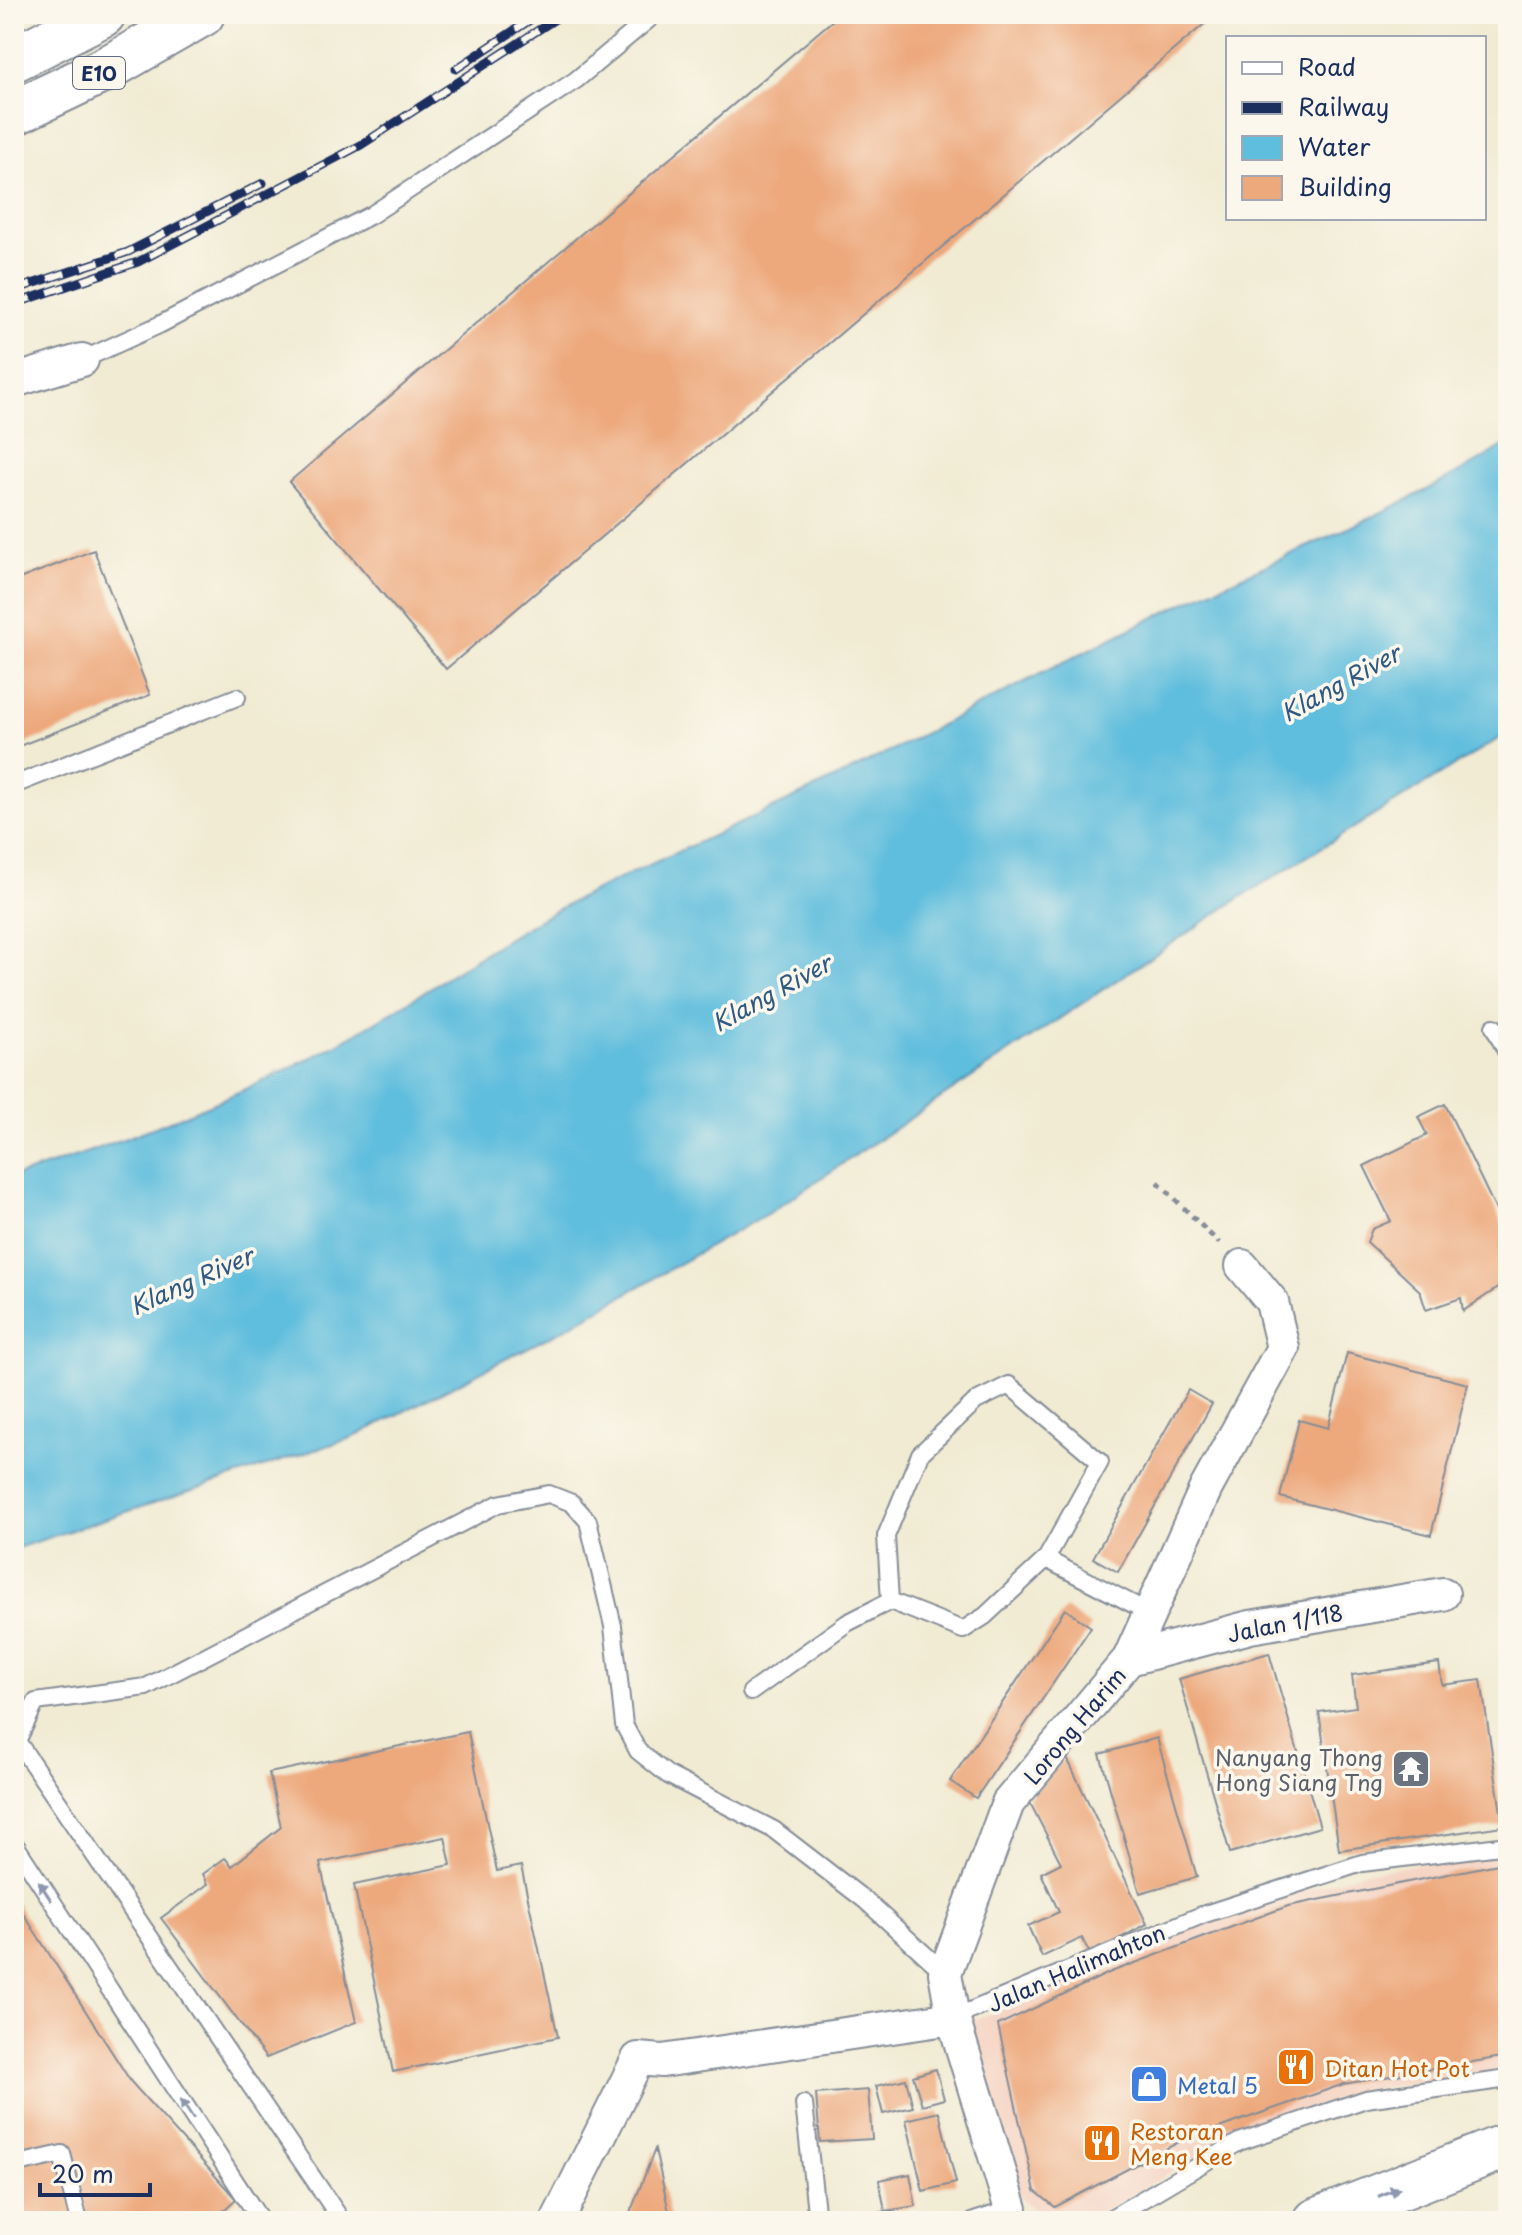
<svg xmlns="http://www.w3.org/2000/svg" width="1522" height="2235" viewBox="0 0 1522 2235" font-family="'Playpen Sans',sans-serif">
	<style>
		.built { fill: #f5d3c2 }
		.water { fill: #5fbddd; stroke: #3d769e; stroke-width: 2 }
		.building { fill: #eda87b }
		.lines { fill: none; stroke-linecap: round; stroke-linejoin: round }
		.lane-casing { stroke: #868d98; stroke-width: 20 }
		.street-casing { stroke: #868d98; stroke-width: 36 }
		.primary-casing { stroke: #868d98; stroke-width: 48 }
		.highway-casing { stroke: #868d98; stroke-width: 48 }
		.path { stroke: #868d98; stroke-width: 5; stroke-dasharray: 6 6; stroke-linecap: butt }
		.lane { stroke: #fff; stroke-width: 16 }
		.street { stroke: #fff; stroke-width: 32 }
		.primary { stroke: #fff; stroke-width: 44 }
		.highway { stroke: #fff; stroke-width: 44 }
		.rail-casing { stroke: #1b2f5e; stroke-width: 9 }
		.rail { stroke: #fbf7ec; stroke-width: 6; stroke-dasharray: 18; stroke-linecap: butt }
		.oneway { fill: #8d97ae }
		.labels { text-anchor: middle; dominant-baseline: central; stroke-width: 7; stroke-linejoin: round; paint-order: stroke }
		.shield { fill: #fbf7ec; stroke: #5e6b89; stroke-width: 2 }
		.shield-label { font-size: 20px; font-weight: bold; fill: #1b2f5e }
		.street-label { font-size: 22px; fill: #1b2f5e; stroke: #fbf7ec }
		.worship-label { font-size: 22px; fill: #5b616d; stroke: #fbf7ec; text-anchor: end }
		.food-label { font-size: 22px; fill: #c56008; stroke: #fbf7ec; text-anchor: start }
		.shop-label { font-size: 22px; fill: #366cbe; stroke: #fbf7ec; text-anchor: start }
		.water-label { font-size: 24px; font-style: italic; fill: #2f5a84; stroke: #fbf7ec }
	</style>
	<rect width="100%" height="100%" fill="#fbf7ec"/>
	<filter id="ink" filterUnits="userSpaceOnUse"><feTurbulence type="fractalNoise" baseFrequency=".0125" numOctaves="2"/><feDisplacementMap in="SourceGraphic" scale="16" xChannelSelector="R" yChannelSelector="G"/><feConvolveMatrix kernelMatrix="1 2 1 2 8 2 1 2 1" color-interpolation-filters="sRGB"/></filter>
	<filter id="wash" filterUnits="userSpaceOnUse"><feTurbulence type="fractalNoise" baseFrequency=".006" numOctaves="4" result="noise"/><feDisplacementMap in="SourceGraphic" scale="32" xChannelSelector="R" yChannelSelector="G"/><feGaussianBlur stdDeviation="1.8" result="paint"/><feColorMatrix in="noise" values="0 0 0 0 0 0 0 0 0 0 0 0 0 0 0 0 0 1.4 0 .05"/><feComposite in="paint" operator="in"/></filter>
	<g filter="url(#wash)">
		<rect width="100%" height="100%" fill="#f1ebd3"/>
		<!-- built -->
		<path class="built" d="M1508 1852V2069L1366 2090 1234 2135 1087 2221H1051L1021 2199 969 2022 1204 1922 1363 1872Z"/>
		<!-- water -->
		<path class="water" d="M1508 443V733L1238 899 772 1211 566 1328 354 1437 14 1549V1177C126 1141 235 1099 339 1043 425 996 502 935 590 893 678 850 769 812 856 768 963 714 1069 658 1178 606 1289 552 1404 510 1508 443Z"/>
		<g id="blocks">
			<!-- building -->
			<path class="building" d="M840 14H1216L446 669 289 482Z
				M94 550 150 695 14 748V581Z
				M1445 1104 1508 1235V1281L1463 1311 1461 1298 1426 1310 1420 1291 1367 1242 1372 1229 1391 1221 1364 1166 1427 1135 1418 1117Z
				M1347 1353 1468 1384 1431 1535 1280 1497 1299 1420 1328 1428Z
				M1188 1390 1212 1404 1118 1572 1093 1558Z
				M1065 1609 1091 1627 976 1798 950 1781Z
				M1269 1653 1320 1827 1230 1853 1179 1679Z
				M1439 1663 1442 1685 1481 1680 1503 1826 1339 1850 1319 1712 1356 1707 1352 1675Z
				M468 1732 497 1871 521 1866 558 2037 393 2072 354 1885 451 1865 445 1837 320 1863 356 2022 266 2058 161 1918 208 1884 203 1874 225 1858 232 1866 281 1827 269 1773Z
				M1157 1738 1197 1877 1140 1893 1100 1754Z
				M1066 1756 1147 1924 1090 1954 1082 1938 1042 1957 1028 1926 1059 1912 1041 1873 1061 1863 1028 1799Z
				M1508 1862V2056L1344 2084 1179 2142 1055 2207 1035 2191 998 2025 1111 1972 1288 1906Z
				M14 1899 131 2082 236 2199 212 2221H25L14 2208Z
				M936 2069 944 2099 922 2105 913 2076Z
				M906 2079 913 2107 883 2114 876 2086Z
				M868 2090 872 2139 820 2142 816 2094Z
				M939 2112 956 2183 923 2191 906 2120Z
				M655 2149 671 2221H627Z
				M910 2174 916 2206 885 2211 879 2180Z"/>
		</g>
	</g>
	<g filter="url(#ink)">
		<use href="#blocks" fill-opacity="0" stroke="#868d98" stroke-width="2"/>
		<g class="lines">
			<!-- lane casing -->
			<g class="lane-casing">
				<path id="lane" d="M82 360 159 325 371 215 576 80 655 14
					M14 785 237 697
					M1494 1027 1508 1055
					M890 1601 886 1536 920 1454 976 1401 1009 1385 1100 1462 1046 1559
					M751 1692 847 1623 890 1601 963 1630 985 1616 1046 1559 1150 1613
					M14 1843 261 2221
					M953 2018 1202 1915 1362 1863 1508 1845
					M804 2104 817 2220
					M14 2165 62 2154 79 2221
					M342 2221 17 1741 36 1702 146 1687 498 1504 549 1494 572 1503 588 1521 613 1626 624 1725 638 1751 668 1775 774 1830 866 1901 945 1973
					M804 2221H892
					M974 2221 1011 2209
					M1106 2221 1239 2142 1366 2099 1508 2079"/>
			</g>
			<!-- street casing -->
			<g class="street-casing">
				<path id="street" d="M14 381 82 360
					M1129 1659 1250 1627 1443 1594
					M557 2221 638 2059 662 2061 953 2018
					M1009 2221 1011 2209 953 2018 945 1973 1008 1803 1129 1659 1206 1488 1283 1348 1272 1302 1242 1266"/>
			</g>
			<!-- primary casing -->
			<g class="primary-casing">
				<path id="primary" d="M1316 2221 1508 2145"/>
			</g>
			<!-- highway casing -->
			<g class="highway-casing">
				<path id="highway" d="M14 59 103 14
					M14 113 108 68 202 14"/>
			</g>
			<!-- path -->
			<path class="path" d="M1158 1182 1219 1243"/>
			<!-- lane -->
			<use href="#lane" class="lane"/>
			<!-- street -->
			<use href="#street" class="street"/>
			<!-- primary -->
			<use href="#primary" class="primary"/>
			<!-- highway -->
			<use href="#highway" class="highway"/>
			<!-- rail casing -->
			<g class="rail-casing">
				<path id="rail" d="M456 69 539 14
					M14 290 128 252 263 183
					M14 304 138 262 361 145 563 14"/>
			</g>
			<!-- rail -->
			<use href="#rail" class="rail"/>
		</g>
		<!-- one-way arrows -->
		<defs><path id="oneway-solid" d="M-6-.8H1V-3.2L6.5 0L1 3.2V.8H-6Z" transform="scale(2)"/></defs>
		<g class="oneway">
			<use href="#oneway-solid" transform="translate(45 1891) rotate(-123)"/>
			<use href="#oneway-solid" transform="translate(187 2109) rotate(-123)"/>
			<use href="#oneway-solid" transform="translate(1389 2192) rotate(-22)"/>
		</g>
	</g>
	<!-- icons -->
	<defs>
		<g id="temple-square" transform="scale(2)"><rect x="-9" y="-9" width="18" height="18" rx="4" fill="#6b7280" stroke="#fbf7ec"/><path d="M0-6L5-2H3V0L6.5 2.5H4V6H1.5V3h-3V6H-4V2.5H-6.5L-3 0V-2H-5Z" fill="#fff"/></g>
		<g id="restaurant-square" transform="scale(2)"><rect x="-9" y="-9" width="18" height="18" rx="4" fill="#e8710a" stroke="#fbf7ec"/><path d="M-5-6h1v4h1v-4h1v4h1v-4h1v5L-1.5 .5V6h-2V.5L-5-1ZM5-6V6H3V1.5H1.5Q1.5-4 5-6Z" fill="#fff"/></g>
		<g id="shop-square" transform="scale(2)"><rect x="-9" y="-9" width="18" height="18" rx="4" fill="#3f7fe0" stroke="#fbf7ec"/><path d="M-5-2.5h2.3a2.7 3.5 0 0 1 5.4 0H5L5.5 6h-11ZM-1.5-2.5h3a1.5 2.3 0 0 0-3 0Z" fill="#fff"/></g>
	</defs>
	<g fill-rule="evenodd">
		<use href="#temple-square" x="1411" y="1769"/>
		<use href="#restaurant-square" x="1296" y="2067"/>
		<use href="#shop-square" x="1149" y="2084"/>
		<use href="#restaurant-square" x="1102" y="2143"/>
	</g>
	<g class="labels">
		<!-- shield labels -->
		<rect class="shield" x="73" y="57" width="52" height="32" rx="6"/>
		<g class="shield-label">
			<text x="99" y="73">E10</text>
		</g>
		<!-- street labels -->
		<g class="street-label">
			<text transform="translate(1285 1622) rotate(-11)">Jalan 1/118</text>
			<text transform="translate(1074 1725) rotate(-50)">Lorong Harim</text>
			<text transform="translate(1076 1967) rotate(-23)">Jalan Halimahton</text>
		</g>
		<!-- worship labels -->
		<g class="worship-label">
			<text x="1383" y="1756">Nanyang Thong<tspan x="1383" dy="25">Hong Siang Tng</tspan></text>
		</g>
		<!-- food labels -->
		<g class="food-label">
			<text x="1324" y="2067">Ditan Hot Pot</text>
			<text x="1130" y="2130">Restoran<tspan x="1130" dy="25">Meng Kee</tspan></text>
		</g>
		<!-- shop labels -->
		<g class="shop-label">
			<text x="1177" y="2084">Metal 5</text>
		</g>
		<!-- water labels -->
		<g class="water-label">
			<text transform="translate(1340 682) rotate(-29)">Klang River</text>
			<text transform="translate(771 992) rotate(-29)">Klang River</text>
			<text transform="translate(191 1280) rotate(-24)">Klang River</text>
		</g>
	</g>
	<!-- margin -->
	<rect width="1522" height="2235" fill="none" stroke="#fbf7ec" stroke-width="48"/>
	<!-- legend -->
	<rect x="1226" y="36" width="260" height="184" fill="#fbf7ec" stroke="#a1a7b3" stroke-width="2"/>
	<rect x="1242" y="62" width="40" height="12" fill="#ffffff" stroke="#a1a7b3" stroke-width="2"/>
	<text x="1298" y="76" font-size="24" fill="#1b2f5e">Road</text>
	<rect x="1242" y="102" width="40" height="12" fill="#1b2f5e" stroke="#a1a7b3" stroke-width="2"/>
	<text x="1298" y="116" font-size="24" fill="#1b2f5e">Railway</text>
	<rect x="1242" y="136" width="40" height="24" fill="#5fbddd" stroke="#a1a7b3" stroke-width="2"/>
	<text x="1298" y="156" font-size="24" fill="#1b2f5e">Water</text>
	<rect x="1242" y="176" width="40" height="24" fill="#eda87b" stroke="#a1a7b3" stroke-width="2"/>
	<text x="1298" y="196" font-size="24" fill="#1b2f5e">Building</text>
	<!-- scale -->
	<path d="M40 2183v12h110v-12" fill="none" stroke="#1b2f5e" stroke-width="4"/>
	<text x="52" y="2183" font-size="24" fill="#1b2f5e" stroke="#fbf7ec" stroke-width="6" paint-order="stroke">20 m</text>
</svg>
